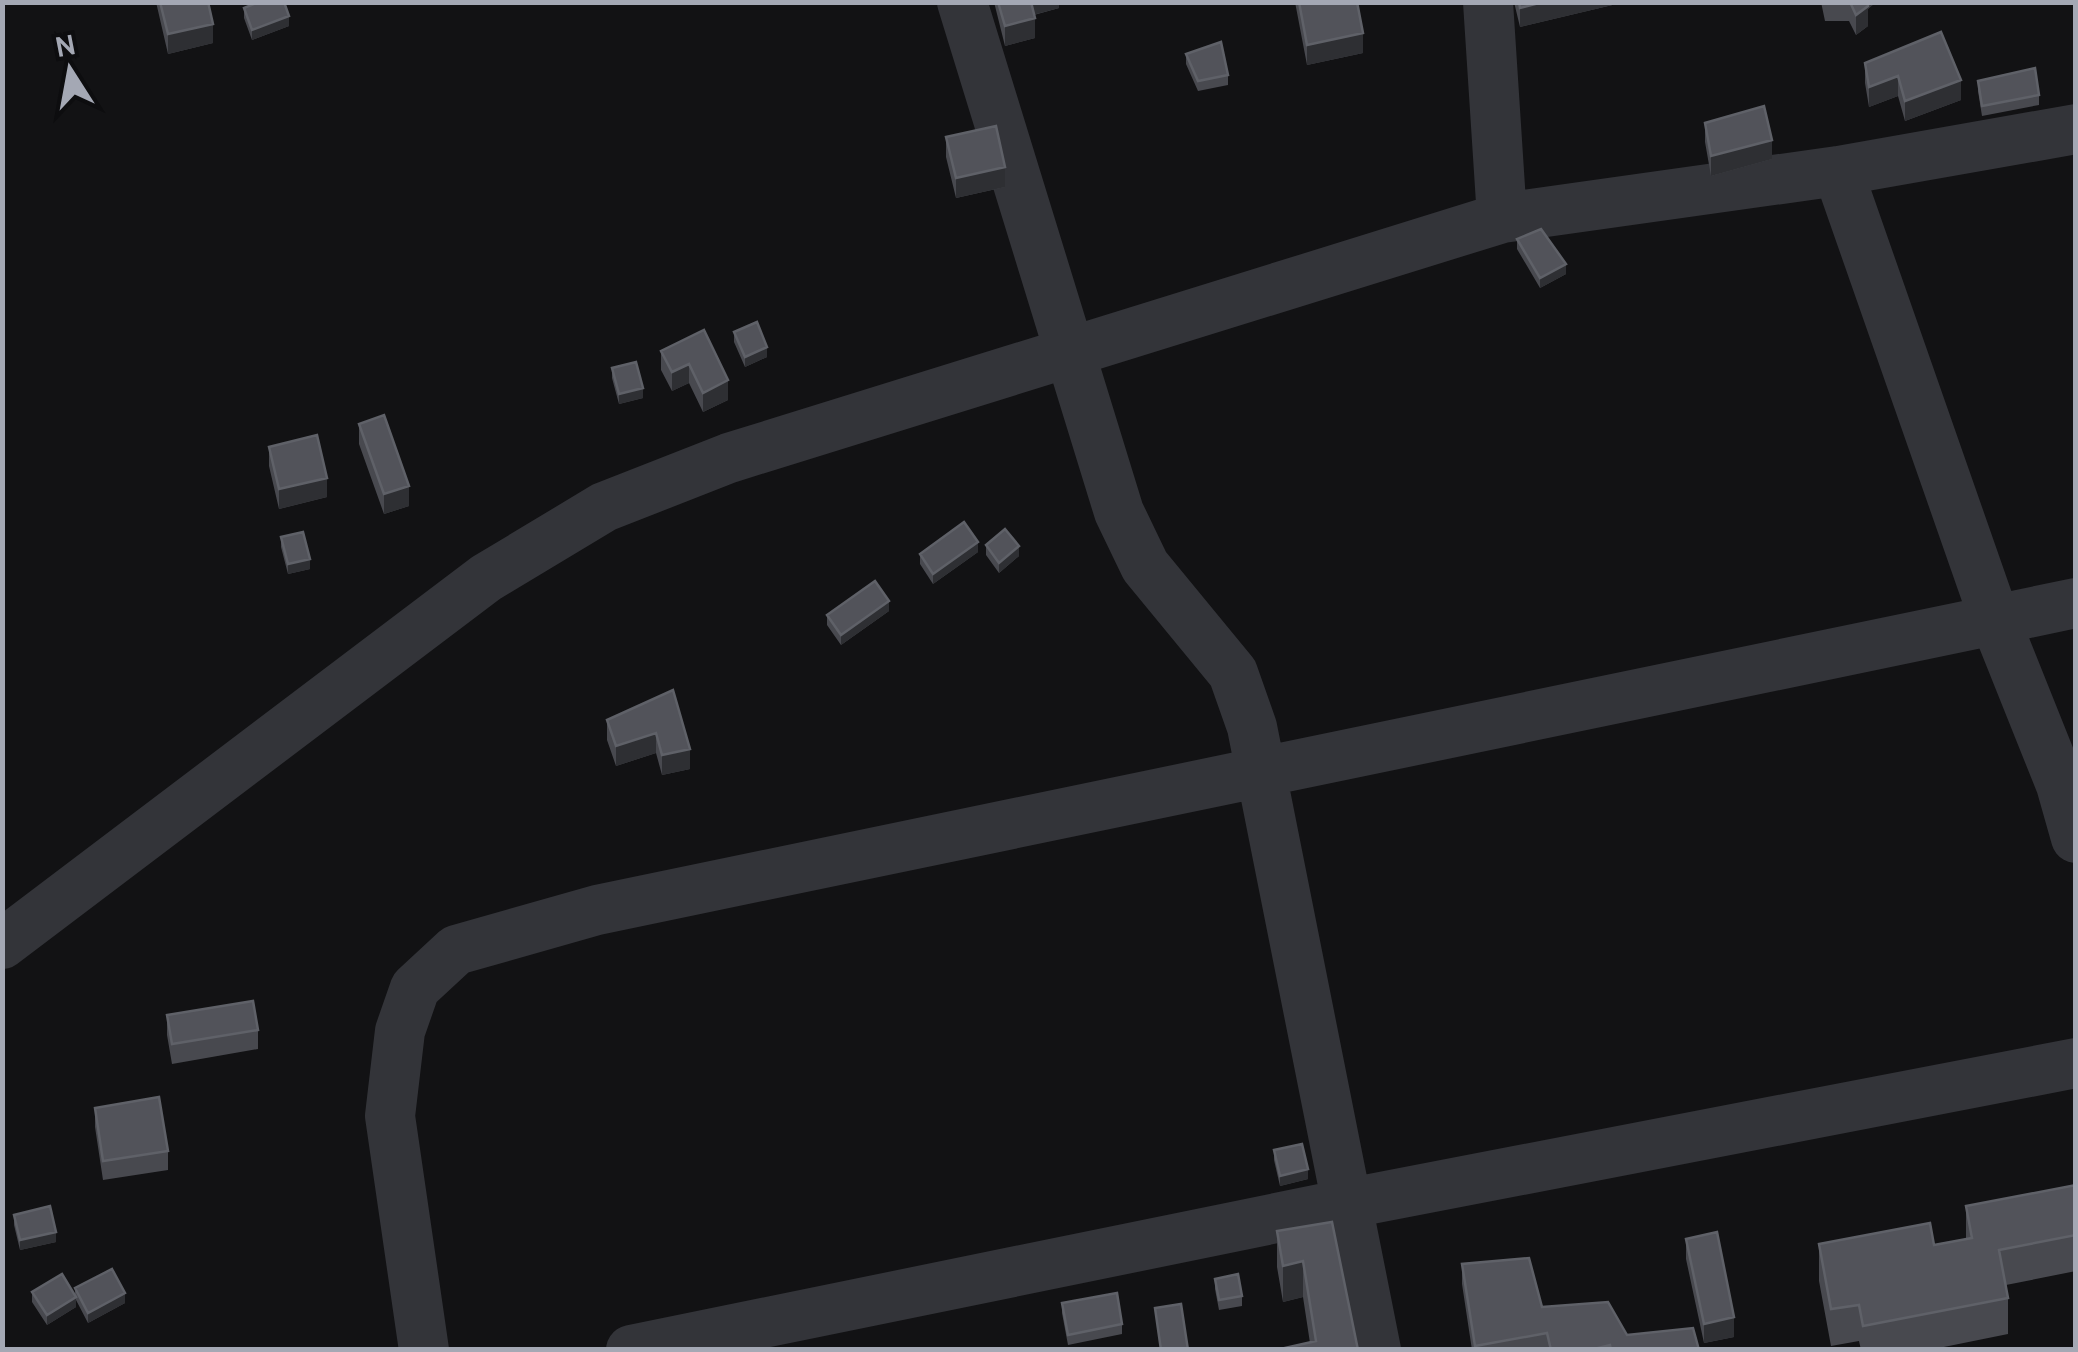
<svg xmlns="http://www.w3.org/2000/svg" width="2078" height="1352" viewBox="0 0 2078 1352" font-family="Cabin,sans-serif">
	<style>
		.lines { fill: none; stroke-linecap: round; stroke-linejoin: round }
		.minor { stroke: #333439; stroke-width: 50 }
		.wall { fill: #48494f }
		.shaded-wall { fill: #2e2f33 }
		.building { fill: #52535a; stroke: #5f6168; stroke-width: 2.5 }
	</style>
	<rect width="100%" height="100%" fill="#121214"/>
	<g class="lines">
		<!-- minor -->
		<path class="minor" d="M962 2 1119 512 1145 566 1233 673 1252 727 1376 1350
			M1488 2 1502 218
			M1838 171 1995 620 2061 785 2076 838
			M2 944 486 578 604 507 729 458 1502 218 1838 171 2076 129
			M424 1350 390 1116 400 1031 415 988 456 950 597 910 2076 603
			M631 1350 1350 1203 2076 1063"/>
	</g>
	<!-- wall -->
	<path class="wall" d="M156 2H208L213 43 168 54Z
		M994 2H1059V8L1034 15 1035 38 1005 46Z
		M1295 2H1357L1363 53 1307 65Z
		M1514 2H1625L1520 27Z
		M1821 2H1876L1868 9V26L1856 35 1849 21H1825Z
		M244 8 289 26 252 40 244 18Z
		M1186 54 1228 75V85L1198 91 1186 64Z
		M1865 63 1961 100 1905 121 1898 96 1869 107 1865 83Z
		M1978 81 2039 95V105L1982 116 1978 91Z
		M1705 123 1772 159 1711 176 1705 142Z
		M946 137 1005 187 956 198 946 157Z
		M1517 239 1566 274 1540 288 1517 249Z
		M704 330 728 400 703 412 689 383 672 391 661 370V351Z
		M734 332 767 357 745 367 734 342Z
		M612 368 643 398 619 404 612 378Z
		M359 424 409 506 384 514 359 444Z
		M269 447 327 497 279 509 269 466Z
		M281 537 310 569 288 574 281 547Z
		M986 545 1019 556 999 573 986 555Z
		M978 552 933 584 920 564V554Z
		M889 611 841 645 827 625V615Z
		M673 690 690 769 662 775 656 753 616 766 607 740V720Z
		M167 1015 258 1030V1049L172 1064 167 1035Z
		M95 1108 168 1151V1170L103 1180 95 1127Z
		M1274 1150 1308 1179 1280 1186 1274 1160Z
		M2076 1185V1271L2006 1285 2008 1298V1334L1929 1350H1861L1859 1341 1831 1346 1819 1281V1244L1934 1245 1966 1239V1206Z
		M14 1215 56 1242 20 1250 14 1225Z
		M1332 1222 1358 1350 1310 1343 1303 1297 1283 1302 1277 1267V1231Z
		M1686 1239 1734 1337 1704 1343 1686 1259Z
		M1462 1264 1542 1307 1627 1335 1699 1350H1472L1462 1284Z
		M1215 1279 1242 1296V1306L1219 1310 1215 1289Z
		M75 1288 125 1303 88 1323 76 1300V1307L47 1325 32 1302V1292L75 1296Z
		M1062 1303 1122 1324V1334L1068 1345 1062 1313Z"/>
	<!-- shaded-wall -->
	<path class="shaded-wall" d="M1029 2H1059V8L1029 16Z
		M1543 2H1625L1520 27V8Z
		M1867 2H1876L1868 9V26L1856 35V15Z
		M289 16V26L252 40V30Z
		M1035 18V38L1005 46V26Z
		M213 24V43L168 54V34Z
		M1363 33V53L1307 65V45Z
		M1898 76V96L1869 107V87Z
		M1961 80V100L1905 121V101Z
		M1772 140V159L1711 176V156Z
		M1005 167V187L956 198V178Z
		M1566 264V274L1540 288V278Z
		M767 347V357L745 367V357Z
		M689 364V383L672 391V372Z
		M728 380V400L703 412V393Z
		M643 388V398L619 404V394Z
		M327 478V497L279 509V489Z
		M409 486V506L384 514V494Z
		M978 542V552L933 584V574Z
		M1019 546V556L999 573V563Z
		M310 559V569L288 574V564Z
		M889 601V611L841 645V635Z
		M656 733V753L616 766V746Z
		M690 749V769L662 775V755Z
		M1308 1169V1179L1280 1186V1176Z
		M56 1232V1242L20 1250V1240Z
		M1303 1261V1297L1283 1302V1266Z
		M125 1293V1303L88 1323V1313Z
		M76 1297V1307L47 1325V1315Z
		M1734 1317V1337L1704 1343V1324Z"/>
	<!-- building -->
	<path class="building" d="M160 2H208L213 24 168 34Z
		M259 2H284L289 16 252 30 244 8Z
		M998 2H1031L1035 18 1005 26Z
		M1299 2H1357L1363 33 1307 45Z
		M1519 2H1543L1520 8Z
		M1850 2H1868V6L1856 15Z
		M1941 32 1961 80 1905 101 1898 76 1869 87 1865 63Z
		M1221 42 1228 75 1198 81 1186 54Z
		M2035 68 2039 95 1982 106 1978 81Z
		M1764 106 1772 140 1711 156 1705 123Z
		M996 126 1005 167 956 178 946 137Z
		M1541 229 1566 264 1540 278 1517 239Z
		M757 322 767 347 745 357 734 332Z
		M704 330 728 380 703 393 689 364 672 372 661 351Z
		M636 362 643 388 619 394 612 368Z
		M384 415 409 486 384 494 359 424Z
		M317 435 327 478 279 489 269 447Z
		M964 522 978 542 933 574 920 554Z
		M1005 529 1019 546 999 563 986 545Z
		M303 532 310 559 288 564 281 537Z
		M875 581 889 601 841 635 827 615Z
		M673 690 690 749 662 755 656 733 616 746 607 720Z
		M253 1001 258 1030 172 1044 167 1015Z
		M159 1097 168 1151 103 1161 95 1108Z
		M1302 1144 1308 1169 1280 1176 1274 1150Z
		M2076 1185V1235L1999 1250 2008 1298 1863 1326 1859 1305 1831 1309 1819 1244 1930 1223 1934 1245 1972 1238 1966 1206Z
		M50 1206 56 1232 20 1240 14 1215Z
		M1332 1222 1358 1350H1276L1316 1341 1303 1261 1283 1266 1277 1231Z
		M1717 1232 1734 1317 1704 1324 1686 1239Z
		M1529 1258 1542 1307 1608 1302 1627 1335 1693 1328 1699 1350H1611L1610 1345 1590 1350H1551L1547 1333 1475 1346 1462 1264Z
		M112 1269 125 1293 88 1313 75 1288Z
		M62 1274 76 1297 47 1315 32 1292Z
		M1238 1274 1242 1296 1219 1300 1215 1279Z
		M1117 1293 1122 1324 1068 1335 1062 1303Z
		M1181 1304 1188 1350H1161L1155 1308Z"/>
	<!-- border -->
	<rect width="2078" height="1352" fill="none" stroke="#a4a8b4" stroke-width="10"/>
	<!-- north arrow -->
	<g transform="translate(70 70) rotate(349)" stroke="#0d0d0f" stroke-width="8" paint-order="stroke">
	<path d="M0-8L18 38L0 25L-18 38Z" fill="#a4a8b4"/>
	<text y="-15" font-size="28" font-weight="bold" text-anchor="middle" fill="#a4a8b4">N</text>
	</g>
</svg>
